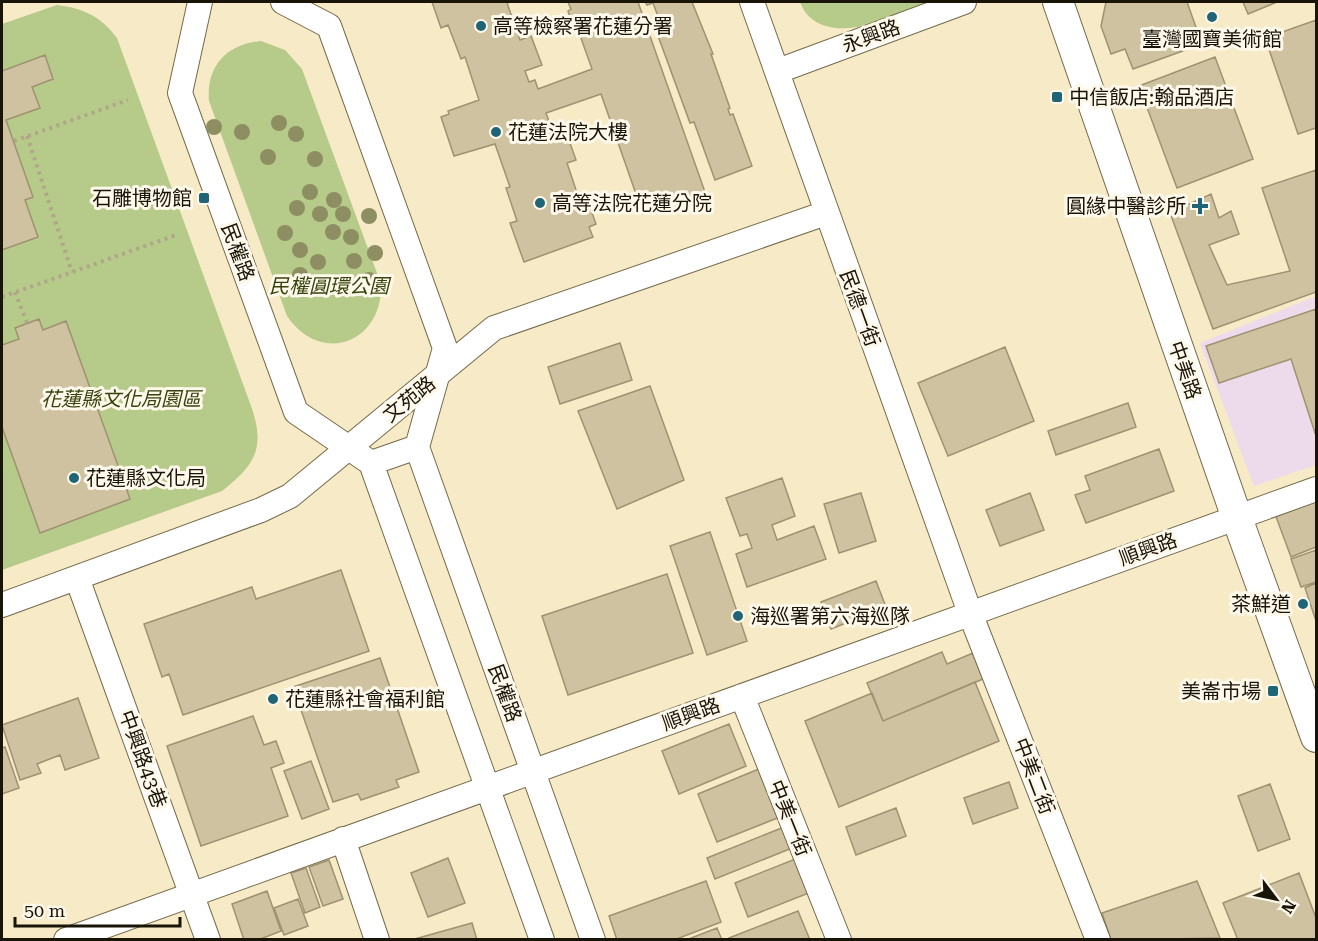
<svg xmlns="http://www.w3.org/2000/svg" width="1318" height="941" viewBox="0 0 1318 941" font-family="'Roboto Serif','Noto Sans TC',serif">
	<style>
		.commercial { fill: #eddaea }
		.green { fill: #b6ca89 }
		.building { fill: #cfc2a0; stroke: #9e9271; stroke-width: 1.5 }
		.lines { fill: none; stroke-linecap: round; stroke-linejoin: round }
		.minor-casing { stroke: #756a4b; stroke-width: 26 }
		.tertiary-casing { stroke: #756a4b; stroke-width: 32 }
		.path { stroke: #b0a68a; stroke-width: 4; stroke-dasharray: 3 4.5; stroke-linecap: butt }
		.minor { stroke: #fff; stroke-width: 24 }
		.tertiary { stroke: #fff; stroke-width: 30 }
		.tree { fill: #8d8e61 }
		.poi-dot { fill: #1f6575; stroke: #fdf8ea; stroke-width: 2 }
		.labels { text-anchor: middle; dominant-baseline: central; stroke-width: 6; stroke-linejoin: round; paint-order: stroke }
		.poi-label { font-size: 20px; fill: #191408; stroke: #fdf8ea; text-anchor: start }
		.street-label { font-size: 20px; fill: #191408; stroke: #fdf8ea }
		.park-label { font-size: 20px; font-style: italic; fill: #36430d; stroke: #fdf8ea }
	</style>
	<rect width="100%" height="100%" fill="#f7eac7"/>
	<!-- commercial -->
	<path class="commercial" d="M1316 296V465L1254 486 1200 343Z"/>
	<!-- green -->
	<path class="green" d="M800 2H928C896 18 819 52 800 2Z
		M57 5C83 8 102 17 117 38L251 406C266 448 255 465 222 491L2 570V24Z
		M261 41 285 50 302 69 381 284C383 343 321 366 287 316L209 101C206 66 227 44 261 41Z"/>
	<!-- building -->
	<path class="building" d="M432 2H511L507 3 520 40 531 36 542 65 525 71 529 82 535 80 538 89 592 69 577 27 574 28 568 11 571 9 568 2H638L705 192 643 214 601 94 546 113 550 124 545 126 548 135 565 129 576 160 567 163 579 199 586 196 596 224 589 227 593 237 524 262 510 223 517 221 506 188 510 187 495 144 454 156 441 117 449 114 448 111 479 100 465 57 461 59 448 25 441 28Z
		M645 2H692L713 54H711L730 108 728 109 730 115 733 114 752 166 715 180 694 122 690 123 657 33 663 30 653 3 647 5Z
		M1106 2H1187L1202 44 1133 69 1125 49 1111 54 1101 26Z
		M1243 2H1277L1248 14Z
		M1316 20V128L1298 134 1263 32 1269 30 1271 36Z
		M45 55 53 79 32 87 40 108 6 120 33 197 25 200 38 237 2 250V71Z
		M1215 57 1253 159 1177 188 1139 86Z
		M1316 170V292L1213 329 1170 213 1211 194 1219 218 1231 211 1239 234 1209 245 1227 285 1290 271 1262 188Z
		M1316 309V436L1291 359 1219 383 1206 346Z
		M39 319 43 330 66 321 130 499 40 533 2 427V345L19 339 15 328Z
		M620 343 632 380 560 404 548 367Z
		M1005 347 1034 421 948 456 918 383Z
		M650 386 684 480 617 509 578 411Z
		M1128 403 1136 427 1056 455 1048 431Z
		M1159 449 1174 491 1086 523 1075 495 1090 490 1085 476Z
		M782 478 795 516 772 525 777 540 814 526 826 559 747 587 736 554 752 548 747 534 740 536 726 498Z
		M861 493 876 541 839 553 824 504Z
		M1030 493 1044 530 1000 546 986 510Z
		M1316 499V547L1291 557 1275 514Z
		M710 532 747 641 707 655 670 546Z
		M1316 550V582L1301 587 1291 559Z
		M341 570 369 651 183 715 169 674 162 677 144 624 252 587 256 599Z
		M667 574 693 653 568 695 542 616Z
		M876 581 886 607 831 629 821 602Z
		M1316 583V621L1305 588Z
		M942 652 947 664 973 653 983 679 883 721 867 683Z
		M380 658 419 772 396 780 399 787 361 800 358 794 333 802 293 687Z
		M975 682 999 741 839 807 805 721 872 693 883 721Z
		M78 698 99 758 65 770 60 755 37 764 41 773 20 780 2 725Z
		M253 716 264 745 276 741 284 763 271 768 288 816 201 846 167 746Z
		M729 724 746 766 679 794 662 751Z
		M5 747 19 788 2 794V748Z
		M311 761 329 809 302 819 284 771Z
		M766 766 785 815 717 842 698 794Z
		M1009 782 1018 808 973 824 964 798Z
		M1270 784 1290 839 1258 851 1238 796Z
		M896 808 906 836 856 855 846 827Z
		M789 825 797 846 715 879 707 858Z
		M448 858 465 903 428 917 411 873Z
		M798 858 811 892 748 917 735 883Z
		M329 860 343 899 323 906 309 867Z
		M306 868 320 907 305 913 291 873Z
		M1299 873 1316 918V940H1238L1223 903Z
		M706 881 721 922 674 940H617L609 916Z
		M1197 881 1220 938 1111 940 1102 913Z
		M267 891 281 931 258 940H244L232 904Z
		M298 899 308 926 284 935 274 908Z
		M798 911 810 940H730L729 938Z
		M472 923 477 940H411Z
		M717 928 722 940H686Z"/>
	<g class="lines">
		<!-- minor casing -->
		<g class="minor-casing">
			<path id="minor" d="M200 2 180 93 296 412 371 463 542 940
				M283 2 329 26 445 348 417 447 593 940
				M752 2 970 613 1098 940
				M778 71 964 2
				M371 463 417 447
				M77 578 208 940
				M2 605 261 510 290 496 494 328 826 213
				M742 696 839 940
				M343 839 377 940
				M66 940 1316 489"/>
		</g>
		<!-- tertiary casing -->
		<g class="tertiary-casing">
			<path id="tertiary" d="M1058 2 1237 518 1316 737"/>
		</g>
		<!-- path -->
		<path class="path" d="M27 136 72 272
			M14 141 128 100
			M15 292 27 323
			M2 297 176 235"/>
		<!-- minor -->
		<use href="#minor" class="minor"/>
		<!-- tertiary -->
		<use href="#tertiary" class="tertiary"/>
	</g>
	<!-- trees -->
	<g class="tree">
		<circle cx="279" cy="123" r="8"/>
		<circle cx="214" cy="127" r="8"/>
		<circle cx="242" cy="132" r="8"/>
		<circle cx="296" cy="134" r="8"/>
		<circle cx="268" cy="157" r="8"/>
		<circle cx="315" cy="159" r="8"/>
		<circle cx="310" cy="192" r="8"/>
		<circle cx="334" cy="200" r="8"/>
		<circle cx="297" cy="208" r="8"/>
		<circle cx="320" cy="214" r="8"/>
		<circle cx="343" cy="214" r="8"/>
		<circle cx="369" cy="216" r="8"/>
		<circle cx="333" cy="232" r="8"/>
		<circle cx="285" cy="233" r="8"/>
		<circle cx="351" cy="237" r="8"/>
		<circle cx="300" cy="250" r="8"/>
		<circle cx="375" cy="253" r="8"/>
		<circle cx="354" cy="261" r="8"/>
		<circle cx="318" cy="262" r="8"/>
		<circle cx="300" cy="275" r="8"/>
		<circle cx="369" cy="280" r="8"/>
	</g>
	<!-- markers -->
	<g class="poi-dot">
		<circle cx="1212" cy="17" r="6"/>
		<circle cx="481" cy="26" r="6"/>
		<rect x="1051" y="91" width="12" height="12" rx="3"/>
		<circle cx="496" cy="132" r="6"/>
		<rect x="198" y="192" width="12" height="12" rx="3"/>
		<circle cx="540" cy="203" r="6"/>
		<path d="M1197 197h6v6h6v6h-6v6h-6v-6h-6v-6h6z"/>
		<circle cx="74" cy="478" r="6"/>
		<circle cx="1303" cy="604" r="6"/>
		<circle cx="738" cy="616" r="6"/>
		<rect x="1267" y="685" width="12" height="12" rx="3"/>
		<circle cx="273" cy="699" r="6"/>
	</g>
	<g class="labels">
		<!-- poi labels -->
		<g class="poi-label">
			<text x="493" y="26">高等檢察署花蓮分署</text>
			<text x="1212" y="39" text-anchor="middle">臺灣國寶美術館</text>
			<text x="1069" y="97">中信飯店:翰品酒店</text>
			<text x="508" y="132">花蓮法院大樓</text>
			<text x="192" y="198" text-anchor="end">石雕博物館</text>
			<text x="552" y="203">高等法院花蓮分院</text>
			<text x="1186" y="206" text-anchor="end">圓緣中醫診所</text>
			<text x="86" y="478">花蓮縣文化局</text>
			<text x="1291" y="604" text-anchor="end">茶鮮道</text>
			<text x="750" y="616">海巡署第六海巡隊</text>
			<text x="1261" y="691" text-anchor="end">美崙市場</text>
			<text x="285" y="699">花蓮縣社會福利館</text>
		</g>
		<!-- street labels -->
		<g class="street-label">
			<text transform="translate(871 36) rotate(-20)">永興路</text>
			<text transform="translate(238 252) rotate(70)">民權路</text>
			<text transform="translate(860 308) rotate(70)">民德一街</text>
			<text transform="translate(1185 370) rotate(71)">中美路</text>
			<text transform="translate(409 399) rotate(-39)">文苑路</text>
			<text transform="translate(1148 549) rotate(-20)">順興路</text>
			<text transform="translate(505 693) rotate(70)">民權路</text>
			<text transform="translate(691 714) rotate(-20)">順興路</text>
			<text transform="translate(143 759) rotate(70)">中興路43巷</text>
			<text transform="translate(1034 776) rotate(69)">中美二街</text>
			<text transform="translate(790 818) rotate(68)">中美一街</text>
		</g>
		<!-- park labels -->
		<g class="park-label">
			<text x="329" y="286">民權圓環公園</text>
			<text x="121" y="399">花蓮縣文化局園區</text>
		</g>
	</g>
	<!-- border -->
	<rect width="1318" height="941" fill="none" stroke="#191408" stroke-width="6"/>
	<!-- north arrow -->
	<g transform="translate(1276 899) rotate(122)" stroke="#fdf8ea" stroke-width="4.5" paint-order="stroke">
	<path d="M0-4.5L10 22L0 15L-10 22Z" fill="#191408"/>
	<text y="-9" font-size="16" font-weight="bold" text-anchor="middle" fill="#191408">N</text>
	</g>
	<!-- scale -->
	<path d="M15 917v9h165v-9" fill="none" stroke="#191408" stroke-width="3"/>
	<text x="24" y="917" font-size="18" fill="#191408" stroke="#fdf8ea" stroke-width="4.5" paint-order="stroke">50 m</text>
</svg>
